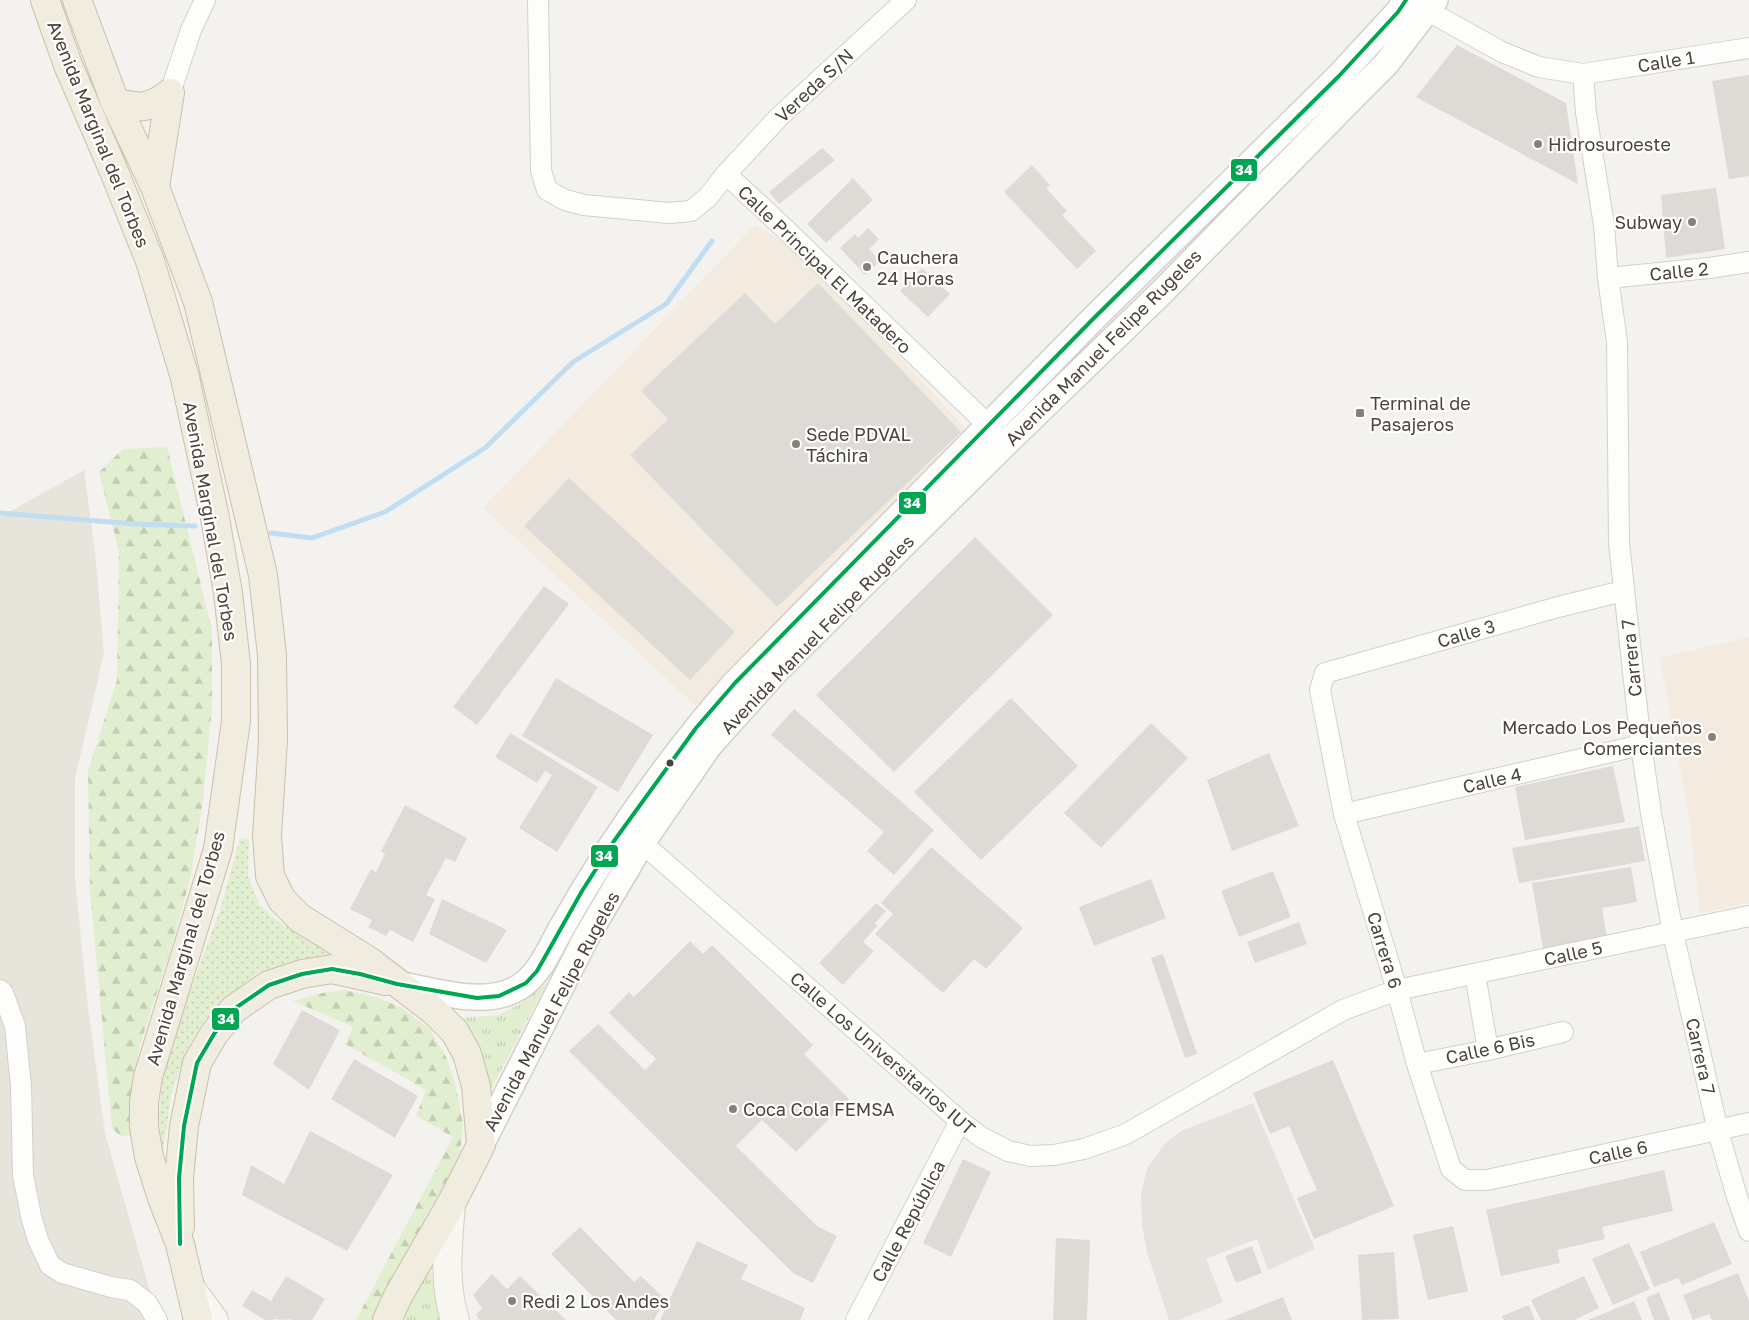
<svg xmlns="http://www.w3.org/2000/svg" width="1749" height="1320" viewBox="0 0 1749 1320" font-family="'Golos Text',sans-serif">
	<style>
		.residential { fill: #e7e4dc }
		.commercial { fill: #f3ebdf }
		.grass { fill: url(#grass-tufts) }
		.forest { fill: url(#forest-firs) }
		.park { fill: url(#park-dots) }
		.parking { fill: #e6e3df }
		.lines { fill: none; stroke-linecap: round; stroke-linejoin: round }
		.stream { stroke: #c0ddf1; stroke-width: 5 }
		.building { fill: #dedbd6 }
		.minor-casing { stroke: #d2d0cb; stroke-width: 22 }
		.tertiary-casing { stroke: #d2d0cb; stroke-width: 28 }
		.secondary-casing { stroke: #d3cfc5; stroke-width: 30 }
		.trunk-casing { stroke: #ccbfa9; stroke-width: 30 }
		.minor { stroke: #fdfdfc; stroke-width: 20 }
		.tertiary { stroke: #fdfdfc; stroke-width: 25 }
		.secondary { stroke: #f7f6f1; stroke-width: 28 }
		.trunk { stroke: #f0ece0; stroke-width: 28 }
		.bus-1-casing { stroke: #fff; stroke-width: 8 }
		.bus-1 { stroke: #00a651; stroke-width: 4 }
		.poi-dot { fill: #868178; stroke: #fff; stroke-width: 2 }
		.bus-dot { fill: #4b4439; stroke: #fff; stroke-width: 2 }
		.labels { text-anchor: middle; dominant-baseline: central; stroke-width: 4.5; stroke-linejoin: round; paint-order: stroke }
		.street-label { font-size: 18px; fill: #4b4439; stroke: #fff }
		.poi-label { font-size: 18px; fill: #4b4439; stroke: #fff; text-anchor: start }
		.line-badge { stroke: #fff; stroke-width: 2 }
		.badge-label { font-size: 14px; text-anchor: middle; font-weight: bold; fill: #fff }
	</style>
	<defs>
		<pattern id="grass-tufts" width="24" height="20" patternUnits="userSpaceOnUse" patternTransform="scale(1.25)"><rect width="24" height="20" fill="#e1eecf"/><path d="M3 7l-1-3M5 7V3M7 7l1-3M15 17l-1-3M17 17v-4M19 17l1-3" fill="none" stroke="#c3cdb2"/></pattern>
		<pattern id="forest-firs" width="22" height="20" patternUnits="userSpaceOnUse" patternTransform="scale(1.25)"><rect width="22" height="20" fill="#e1eecf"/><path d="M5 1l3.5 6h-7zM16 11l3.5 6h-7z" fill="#c3cdb2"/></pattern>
		<pattern id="park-dots" width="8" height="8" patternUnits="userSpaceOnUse" patternTransform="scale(1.25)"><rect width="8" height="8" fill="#e1eecf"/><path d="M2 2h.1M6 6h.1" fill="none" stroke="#c3cdb2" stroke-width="1.8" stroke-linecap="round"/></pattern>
	</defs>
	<rect width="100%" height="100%" fill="#f4f2ee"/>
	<!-- residential -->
	<path class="residential" d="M84 470 95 551 104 653 75 779V878L87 999 105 1133 158 1320H0V517Z"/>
	<!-- commercial -->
	<path class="commercial" d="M755 225 803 253 969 432 730 667 700 710 483 508Z
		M1749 637V903L1700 913 1689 817 1660 658Z"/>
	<!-- grass -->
	<path class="grass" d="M547 983 489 1093 477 1046 462 1018 499 1015 520 1004Z
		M432 1254V1275L439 1320H397Z"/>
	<!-- forest -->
	<path class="forest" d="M167 447 212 630V708L203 800 191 876 170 952 140 1045 134 1079 131 1135 120 1136 112 1128 90 891 88 771 117 680 119 552 99 472 123 449Z
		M344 990 376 997 402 1008 430 1029 446 1057 455 1083 463 1123 460 1155 379 1320H356L453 1137 416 1116 426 1090 345 1044 353 1027 293 1001 322 993Z"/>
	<!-- park -->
	<path class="park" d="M240 838 249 839 248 876 259 904 276 920 335 954 294 962 259 973 230 996 203 1022 188 1047 172 1091 161 1166 159 1110 164 1069 184 1008 221 907Z"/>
	<!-- parking -->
	<path class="parking" d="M1253 1103 1315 1249 1268 1270 1257 1239 1206 1259 1223 1302 1179 1320H1169L1147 1252 1142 1225 1141 1193 1147 1169 1164 1144 1181 1131Z"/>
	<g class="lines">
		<!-- stream -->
		<path class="stream" d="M0 513 134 524 195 526
			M271 533 312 538 385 512 485 448 573 362 666 304 712 241"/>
	</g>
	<!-- building -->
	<path class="building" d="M1457 45 1566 103 1578 184 1416 97Z
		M1749 75V176L1729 179 1712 81Z
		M822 148 835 160 779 204 769 192Z
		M1032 165 1050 185 1046 188 1067 211 1062 215 1096 251 1077 269 1004 192Z
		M853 178 873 200 826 243 807 224Z
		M1716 188 1725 249 1666 258 1661 195Z
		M868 228 879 239 869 249 880 261 865 275 840 248 855 234 858 238Z
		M922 268 950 294 928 317 900 291Z
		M818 283 961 432 777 607 630 455 668 419 641 391 745 293 775 324Z
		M569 478 735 632 690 680 524 526Z
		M975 537 1053 615 894 772 816 695Z
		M544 586 569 604 477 725 453 707Z
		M556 678 653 735 618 792 522 736Z
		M1011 698 1078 766 981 860 914 792Z
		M794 709 934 830 894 875 867 851 884 832 771 735Z
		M1151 723 1188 758 1101 848 1064 813Z
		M510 733 598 787 557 852 519 828 552 775 545 771 537 783 495 757Z
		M1269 753 1299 826 1232 851 1207 780Z
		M1613 766 1625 822 1525 840 1515 787Z
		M405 805 467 838 455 862 446 858 426 895 435 899 413 942 390 930 386 936 368 927 372 920 350 909 371 869 376 872 385 854 381 851Z
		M1639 826 1645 861 1519 883 1512 848Z
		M931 847 1023 928 986 969 974 959 943 993 875 934 893 914 881 903Z
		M1631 867 1637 902 1602 908 1607 938 1543 949 1532 883Z
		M1273 871 1291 917 1239 937 1221 891Z
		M1151 879 1166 918 1094 946 1079 907Z
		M442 899 507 930 486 963 429 934Z
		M876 903 886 911 875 923 877 926 863 942 874 951 843 985 819 963Z
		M1299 922 1307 944 1255 963 1247 942Z
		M690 941 703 954 712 945 813 1045 804 1054 849 1099 796 1152 762 1120 736 1146 817 1226 837 1236 813 1283 793 1273 569 1051 598 1024 645 1070 656 1059 609 1013 629 992 634 997Z
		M1163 954 1197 1054 1185 1058 1151 958Z
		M302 1010 340 1030 309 1090 273 1064Z
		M354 1059 418 1096 395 1138 331 1099Z
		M1333 1060 1394 1206 1314 1239 1297 1198 1317 1190 1289 1126 1270 1134 1253 1093Z
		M310 1131 393 1175 347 1251 242 1195 251 1165 284 1184Z
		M963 1159 991 1172 951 1257 923 1243Z
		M1664 1170 1673 1211 1602 1227 1605 1239 1557 1250 1560 1263 1501 1276 1486 1210Z
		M1714 1222 1732 1264 1682 1285 1678 1278 1654 1287 1640 1252Z
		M1453 1226 1468 1291 1428 1300 1413 1235Z
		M580 1227 634 1282 641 1276 665 1299 654 1320H616L551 1254Z
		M1056 1238 1090 1240 1087 1320H1053Z
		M697 1241 748 1265 741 1279 805 1308 800 1320H660Z
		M1629 1243 1650 1289 1613 1305 1592 1259Z
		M1252 1246 1262 1273 1236 1283 1225 1256Z
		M1394 1252 1399 1319 1362 1320 1358 1255Z
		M1738 1273 1749 1301V1320H1712L1709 1314 1693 1320 1683 1295Z
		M492 1274 507 1289 520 1276 566 1320H480L476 1315 482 1308 473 1295Z
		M286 1276 325 1299 312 1320H292L289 1318 288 1320 274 1319 273 1320H265L242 1306 252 1290 271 1301Z
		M1584 1276 1599 1308 1574 1320H1541L1531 1300Z
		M1659 1292 1670 1320H1654L1646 1298Z
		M1283 1297 1292 1320H1225Z
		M1634 1301 1642 1320H1588Z
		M1529 1305 1535 1320H1504L1502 1316Z"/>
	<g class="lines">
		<!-- minor casing -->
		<g class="minor-casing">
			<path id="minor" d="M538 0 541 171 547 190 565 200 584 205 669 213 691 211 708 197 726 174 779 117 906 0
				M1428 11 1502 52 1539 67 1583 74 1749 48
				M1583 74 1586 113 1604 225 1608 278 1617 342 1619 543 1641 745 1651 813 1673 933 1718 1131 1737 1197 1749 1231
				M170 93 191 30 205 0
				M726 174 783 227 988 425
				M1608 278 1709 268 1749 262
				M1623 591 1558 607 1325 673 1320 690 1344 814 1397 990 1417 1064 1451 1169 1465 1180H1487L1749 1123
				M1344 814 1641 745
				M642 843 960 1121 981 1137 1008 1151 1030 1156 1054 1155 1084 1149 1126 1134 1343 1010 1397 990 1749 916
				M1475 974 1488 1050
				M0 990 3 993 15 1026 21 1086 23 1175 31 1216 38 1240 50 1265 62 1273 111 1287 130 1290 147 1303 157 1320
				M1417 1064 1488 1050 1563 1032
				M856 1320 960 1121"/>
		</g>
		<!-- tertiary casing -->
		<g class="tertiary-casing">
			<path id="tertiary" d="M397 984C432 990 479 1006 512 991 538 980 549 950 562 927 611 840 669 759 735 683L1094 318 1339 76 1398 12 1406 0
				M481 1145 587 936 642 843 709 746 776 671 999 450 1162 292 1355 95 1386 64 1435 0"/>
		</g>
		<!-- secondary casing -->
		<g class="secondary-casing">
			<path id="secondary" d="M451 1204C448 1243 443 1282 455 1320
				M191 1289 214 1320"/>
		</g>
		<!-- trunk casing -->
		<g class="trunk-casing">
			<path id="trunk" d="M45 0 68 65 113 169 150 261 185 378 215 518 228 593 236 664V721L218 849 148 1077 144 1102V1127L149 1157 162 1198 180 1244 198 1320
				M77 0 115 102 155 187 198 302 263 575 272 655 273 740 267 836 270 876 282 900 300 918 369 961 434 1011 455 1032 467 1054 476 1086 481 1145 451 1204 398 1296 387 1320
				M115 102C139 109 150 109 170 93
				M155 187 170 93
				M180 1227 179 1178 184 1126 197 1063 214 1034 234 1009 269 985 302 974 332 969 386 981"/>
		</g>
		<!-- minor -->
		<use href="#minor" class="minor"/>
		<!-- tertiary -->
		<use href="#tertiary" class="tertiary"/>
		<!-- secondary -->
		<use href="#secondary" class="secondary"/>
		<!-- trunk -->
		<use href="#trunk" class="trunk"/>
		<!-- bus-1 casing -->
		<g class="bus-1-casing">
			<path id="bus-1" d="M180 1244 179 1178 184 1126 197 1063 214 1034 234 1009 269 985 302 974 332 969 360 974 397 984 477 998 499 996 526 983 537 971 582 891 614 841 696 728 735 683 1094 318 1339 76 1398 12 1406 0"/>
		</g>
		<!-- bus-1 -->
		<use href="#bus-1" class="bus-1"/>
	</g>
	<!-- markers -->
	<g class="poi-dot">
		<circle cx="1538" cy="144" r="5"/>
		<circle cx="1692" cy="222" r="5"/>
		<circle cx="867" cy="267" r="5"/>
		<rect x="1355" y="408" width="10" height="10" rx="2.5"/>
		<circle cx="796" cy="444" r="5"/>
		<circle cx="1712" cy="737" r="5"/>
		<circle cx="733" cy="1109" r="5"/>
		<circle cx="512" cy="1301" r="5"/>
	</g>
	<circle class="bus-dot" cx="670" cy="763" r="4.5"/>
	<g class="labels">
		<!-- street labels -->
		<g class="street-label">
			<text transform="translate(1666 61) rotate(-9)">Calle 1</text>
			<text transform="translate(814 85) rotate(-43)">Vereda S/N</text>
			<text transform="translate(99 134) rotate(68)">Avenida Marginal del Torbes</text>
			<text transform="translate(825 269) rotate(44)">Calle Principal El Matadero</text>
			<text transform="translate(1679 271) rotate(-6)">Calle 2</text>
			<text transform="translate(1103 347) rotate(-45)">Avenida Manuel Felipe Rugeles</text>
			<text transform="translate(211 521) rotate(80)">Avenida Marginal del Torbes</text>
			<text transform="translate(1466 633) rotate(-16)">Calle 3</text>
			<text transform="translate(817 634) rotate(-46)">Avenida Manuel Felipe Rugeles</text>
			<text transform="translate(1631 658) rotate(-96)">Carrera 7</text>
			<text transform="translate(1492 780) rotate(-13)">Calle 4</text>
			<text transform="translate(185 948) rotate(-74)">Avenida Marginal del Torbes</text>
			<text transform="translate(1385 950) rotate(73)">Carrera 6</text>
			<text transform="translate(1573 953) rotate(-12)">Calle 5</text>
			<text transform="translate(551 1011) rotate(-62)">Avenida Manuel Felipe Rugeles</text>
			<text transform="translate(1490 1048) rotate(-12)">Calle 6 Bis</text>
			<text transform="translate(883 1053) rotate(41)">Calle Los Universitarios IUT</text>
			<text transform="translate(1701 1056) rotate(77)">Carrera 7</text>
			<text transform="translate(1618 1152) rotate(-12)">Calle 6</text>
			<text transform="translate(908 1221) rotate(-62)">Calle República</text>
		</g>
		<!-- poi labels -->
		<g class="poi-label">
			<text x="1548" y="144">Hidrosuroeste</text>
			<text x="1682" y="222" text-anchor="end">Subway</text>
			<text x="877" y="257">Cauchera<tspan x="877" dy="21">24 Horas</tspan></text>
			<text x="1370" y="403">Terminal de<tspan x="1370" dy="21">Pasajeros</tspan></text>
			<text x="806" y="434">Sede PDVAL<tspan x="806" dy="21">Táchira</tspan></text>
			<text x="1702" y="727" text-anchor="end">Mercado Los Pequeños<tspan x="1702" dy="21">Comerciantes</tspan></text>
			<text x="743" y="1109">Coca Cola FEMSA</text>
			<text x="522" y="1301">Redi 2 Los Andes</text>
		</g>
	</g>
	<g class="line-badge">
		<rect x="1230" y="158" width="28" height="24" rx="5" fill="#00a651"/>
		<rect x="898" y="491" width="29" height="24" rx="5" fill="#00a651"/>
		<rect x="590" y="844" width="29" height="24" rx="5" fill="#00a651"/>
		<rect x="211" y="1007" width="29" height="24" rx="5" fill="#00a651"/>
	</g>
	<g class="badge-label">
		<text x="1244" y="175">34</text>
		<text x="912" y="508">34</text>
		<text x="604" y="861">34</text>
		<text x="226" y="1024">34</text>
	</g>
</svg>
